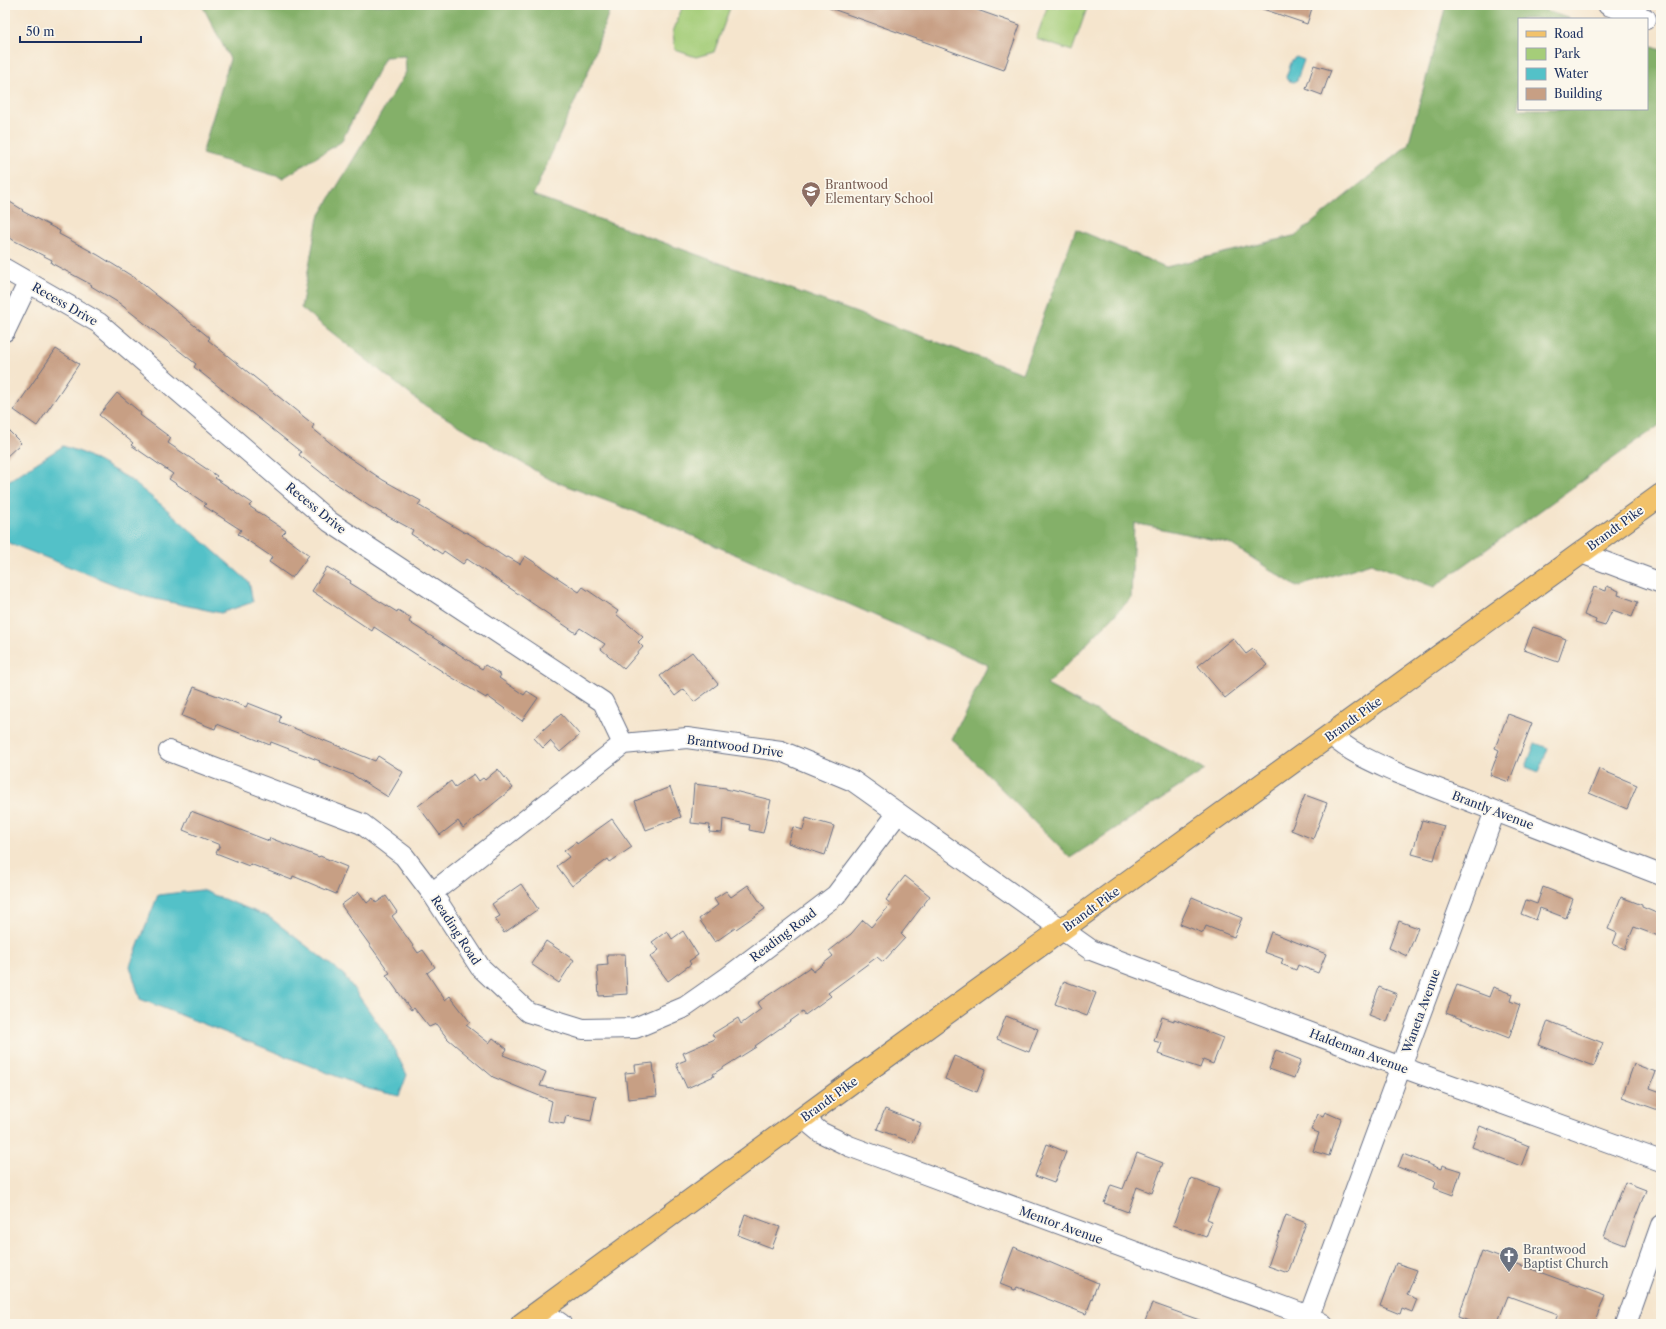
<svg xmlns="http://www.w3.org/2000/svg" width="1666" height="1329" viewBox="0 0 1666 1329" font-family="'Libre Caslon Text',serif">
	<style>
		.green { fill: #a5cd79; stroke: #607e6c }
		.forest { fill: #84b069; stroke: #507064 }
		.water { fill: #53c1c8; stroke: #377893 }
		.building { fill: #c79f84 }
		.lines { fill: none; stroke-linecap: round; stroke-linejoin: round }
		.minor-casing { stroke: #676f85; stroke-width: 22 }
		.major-casing { stroke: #676f85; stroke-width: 24 }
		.minor { stroke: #fff; stroke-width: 20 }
		.major { stroke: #f2c26a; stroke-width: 22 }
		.labels { text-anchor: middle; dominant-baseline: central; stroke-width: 3.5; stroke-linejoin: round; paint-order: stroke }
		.education-label { font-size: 12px; fill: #785e54; stroke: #fbf7ec; text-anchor: start }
		.street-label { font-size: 12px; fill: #1b2f5e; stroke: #fbf7ec }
		.worship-label { font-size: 12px; fill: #5b616d; stroke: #fbf7ec; text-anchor: start }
	</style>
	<rect width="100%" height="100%" fill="#fbf7ec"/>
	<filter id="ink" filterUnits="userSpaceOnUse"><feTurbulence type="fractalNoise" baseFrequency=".025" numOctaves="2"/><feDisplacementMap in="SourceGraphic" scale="8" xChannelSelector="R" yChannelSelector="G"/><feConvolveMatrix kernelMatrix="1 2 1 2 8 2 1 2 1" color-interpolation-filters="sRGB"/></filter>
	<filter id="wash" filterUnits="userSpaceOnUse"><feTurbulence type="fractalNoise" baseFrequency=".012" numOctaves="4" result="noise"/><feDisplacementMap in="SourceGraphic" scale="16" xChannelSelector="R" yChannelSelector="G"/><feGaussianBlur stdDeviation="0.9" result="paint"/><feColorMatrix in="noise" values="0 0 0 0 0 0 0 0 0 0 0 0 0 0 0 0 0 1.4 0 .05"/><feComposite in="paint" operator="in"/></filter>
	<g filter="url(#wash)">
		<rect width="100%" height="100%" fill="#f5e5cd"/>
		<!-- green -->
		<path class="green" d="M683 5H731L714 52 696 57 675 50 673 32Z
			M1048 5 1061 8 1062 5H1088L1072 51 1036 39Z"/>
		<!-- forest -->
		<path class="forest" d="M202 5H611L591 65 533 195 1022 373 1076 229 1166 267 1297 235 1408 145 1446 5H1530L1570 19H1519V109H1647V45L1661 50V424L1434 587 1371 563 1297 587 1229 543 1134 523 1131 598 1047 685 1205 770 1070 858 952 739 988 665 652 518 551 480 421 403 301 308 318 218 406 72 405 56 385 57 341 142 283 178 202 154 230 59Z"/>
		<!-- water -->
		<path class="water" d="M1296 57 1304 60 1297 80 1293 82 1287 80 1286 77 1292 60Z
			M63 446 83 453 128 478 164 507 249 582 253 602 221 613 146 597 9 543 5 540V483Z
			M1535 743 1548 748 1539 772 1526 767Z
			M201 890 269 917 344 975 389 1039 407 1075 399 1096 369 1089 140 999 130 966 158 895Z"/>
		<g id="blocks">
			<!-- building -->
			<path class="building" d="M827 5H963L1020 25 1004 70 827 7Z
				M1257 5H1313L1307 24 1257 7Z
				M1314 65 1331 70 1322 95 1306 89Z
				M5 199 23 210 22 211 60 231 59 234 98 255 135 278 210 338 208 340 314 425 312 428 344 454 383 480 421 501 418 505 465 533 466 532 473 536 506 558 508 557 520 564 525 556 579 592 583 587 618 611 616 614 643 637 638 642 643 647 624 669 601 649 605 644 580 628 576 633 467 559 463 564 444 551 442 554 411 534 413 530 369 506 328 478 299 455 301 452 194 367 196 364 119 303 91 286 92 285 51 263 52 260 13 240 5 233Z
				M56 349 79 364 37 426 14 410Z
				M117 393 141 413 140 415 171 438 168 443 217 476 215 478 252 503 249 506 286 531 282 535 309 555 292 578 269 562 272 557 238 534 241 530 204 506 206 504 169 479 173 474 131 445 133 443 99 415Z
				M5 427 21 443 5 458Z
				M327 567 351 581 350 583 397 612 398 610 411 618 409 622 482 669 485 665 501 675 499 678 524 695 527 691 538 698 522 721 487 696 486 698 448 675 374 627 372 631 312 591Z
				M1607 586 1619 591 1618 595 1638 602 1632 617 1613 610 1612 613 1611 612 1605 626 1595 623 1596 620 1584 615 1594 587 1606 591Z
				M1533 627 1566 639 1558 662 1524 650Z
				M1233 638 1246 654 1253 649 1267 665 1225 698 1198 666Z
				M692 652 718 684 694 702 684 689 675 696 660 676Z
				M194 687 246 707 248 703 281 716 279 722 375 761 378 756 403 772 388 797 353 775 319 762 320 761 271 742 270 745 217 724 215 729 182 716Z
				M561 714 580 735 560 752 550 741 543 748 534 738Z
				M1508 714 1532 723 1509 782 1490 775 1499 750 1495 748Z
				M498 769 513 788 463 828 458 821 440 835 418 806 451 781 455 787 474 774 479 781 483 778 485 780Z
				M1599 769 1637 785 1627 809 1589 793Z
				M694 784 726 788V789L771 800 763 833 749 830 750 825 723 819 722 833 709 832 710 825 691 823Z
				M670 787 681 817 646 830 635 801Z
				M1305 795 1327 803 1313 839 1291 830Z
				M191 811 269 841 270 838 319 857 320 856 347 867 336 894 293 876 292 880 250 864 249 866 216 853 220 845 183 830Z
				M806 818 834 826 825 855 788 843 793 827 803 830Z
				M612 819 632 847 610 862 608 859 572 886 557 866 569 857 564 851 576 842 577 844Z
				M1422 820 1444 826 1434 860 1412 854Z
				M905 876 930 896 901 934 905 938 883 962 877 957 828 993 831 996 805 1015 803 1012 755 1046 756 1047 713 1074 714 1076 687 1088 676 1064 686 1060 683 1053 715 1039 712 1034 738 1018 741 1024 761 1009 757 1003 810 967 813 972 833 956 829 951 851 934 863 920 871 927 891 904 886 900Z
				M521 884 538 909 504 933 495 919 500 916 492 904Z
				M748 885 765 909 736 929 735 928 715 942 699 919 718 905 714 899 726 891 731 897Z
				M1543 887 1573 899 1566 918 1540 908 1536 920 1521 914 1526 900 1537 904Z
				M359 892 367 903 373 898 376 903 386 896 397 912 392 916 418 953 423 950 435 967 427 973 445 1000 450 996 470 1022 466 1025 489 1043 493 1038 507 1049 503 1055 546 1072 540 1086 596 1096 591 1121 566 1116 564 1124 548 1121 552 1101 493 1077 448 1039 436 1024 429 1027 414 1008 411 1010 386 975 390 973 341 905Z
				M1192 897 1242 918 1234 937 1206 926 1203 933 1180 924Z
				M1621 897 1642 905V907L1661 915V937L1634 927 1625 949 1613 944 1617 933 1608 929Z
				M1399 921 1418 928 1407 956 1389 948Z
				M667 931 672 939 683 931 698 955 689 961 691 964 668 981 650 957 659 950 652 942Z
				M1271 932 1326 954 1318 973 1298 965 1296 970 1281 964 1283 959 1264 952Z
				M546 941 574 960 559 983 531 964Z
				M607 954H625L627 994 599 996 597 966 608 965Z
				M1064 981 1096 993 1087 1016 1055 1004Z
				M1457 985 1489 997 1493 987 1512 994 1510 1001 1520 1005 1509 1038 1446 1013Z
				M1379 987 1397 994 1387 1022 1369 1015Z
				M1006 1016 1038 1029 1029 1052 997 1039Z
				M1162 1017 1174 1021V1019L1223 1038 1213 1064 1203 1060 1200 1068 1158 1054 1162 1043 1154 1041Z
				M1548 1021 1603 1043 1594 1066 1539 1045Z
				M1276 1050 1301 1060 1294 1078 1269 1069Z
				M954 1056 986 1069 977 1092 945 1079Z
				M653 1063 657 1096 628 1099 625 1073 636 1072 635 1065Z
				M1634 1064 1656 1072 1650 1088 1661 1092V1111L1622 1097Z
				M885 1109 921 1123 913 1143 877 1129Z
				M1325 1112 1341 1119 1329 1156 1313 1151 1319 1133 1311 1130 1318 1114 1323 1116Z
				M1480 1126 1529 1146 1521 1166 1472 1147Z
				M1047 1144 1066 1152 1054 1183 1035 1176Z
				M1137 1153 1163 1163 1152 1193 1137 1187 1128 1212 1104 1203 1111 1185 1123 1189Z
				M1403 1154 1441 1169 1442 1165 1461 1171 1453 1195 1434 1188 1436 1182 1398 1167Z
				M1191 1178 1219 1189 1207 1219 1212 1221 1206 1237 1173 1225Z
				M1625 1182 1646 1190 1625 1245 1604 1237Z
				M745 1214 780 1227 772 1248 738 1235Z
				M1286 1215 1306 1223 1288 1273 1268 1266Z
				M1014 1247 1098 1283 1086 1314 1017 1287 1015 1290 1000 1284Z
				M1482 1251 1605 1296 1594 1324H1554L1558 1314 1508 1296 1497 1324H1477L1458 1317Z
				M1396 1263 1417 1270 1407 1295 1417 1299 1412 1312 1402 1308 1400 1314 1380 1306Z
				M1152 1303 1205 1322V1324H1144Z"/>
		</g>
	</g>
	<g filter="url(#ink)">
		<use href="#blocks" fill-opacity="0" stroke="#676f85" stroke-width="1"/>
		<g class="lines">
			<!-- minor casing -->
			<g class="minor-casing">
				<path id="minor" d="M1608 5 1646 19
					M5 269 99 323 330 522 603 702 623 744
					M5 331 28 283
					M1581 553 1661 583
					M1331 735C1351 753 1373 762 1397 773L1661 875
					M169 751 362 824 404 856 432 893 480 967 528 1012 583 1029 635 1028 685 1007 728 977 836 895 898 813
					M432 893 623 744 687 738 781 751 853 781 1091 950 1401 1067 1661 1161
					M803 1118 820 1132 849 1146 1309 1316 1323 1324
					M541 1310 561 1324
					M1306 1324 1495 811
					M1626 1324 1661 1225"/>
			</g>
			<!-- major casing -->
			<g class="major-casing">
				<path id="major" d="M522 1324 871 1068 1661 495"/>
			</g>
			<!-- minor -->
			<use href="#minor" class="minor"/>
			<!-- major -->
			<use href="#major" class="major"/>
		</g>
	</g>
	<!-- icons -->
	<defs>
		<g id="school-pin" transform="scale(1)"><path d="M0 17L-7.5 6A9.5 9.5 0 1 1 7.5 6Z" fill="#8d6e63" stroke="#fbf7ec"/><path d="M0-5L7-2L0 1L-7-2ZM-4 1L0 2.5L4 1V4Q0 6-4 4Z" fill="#fff"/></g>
		<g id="church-pin" transform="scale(1)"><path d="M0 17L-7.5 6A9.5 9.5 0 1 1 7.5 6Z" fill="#6b7280" stroke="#fbf7ec"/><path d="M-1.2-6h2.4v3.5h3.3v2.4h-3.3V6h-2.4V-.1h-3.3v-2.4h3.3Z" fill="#fff"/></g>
	</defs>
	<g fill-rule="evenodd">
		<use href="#school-pin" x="811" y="191"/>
		<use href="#church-pin" x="1509" y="1256"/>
	</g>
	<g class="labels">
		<!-- education labels -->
		<g class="education-label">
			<text x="825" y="184">Brantwood<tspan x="825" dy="14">Elementary School</tspan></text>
		</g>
		<!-- street labels -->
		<g class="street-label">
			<text transform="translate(65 304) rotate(30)">Recess Drive</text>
			<text transform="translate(316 508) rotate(39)">Recess Drive</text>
			<text transform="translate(1615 528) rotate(-36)">Brandt Pike</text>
			<text transform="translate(1353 719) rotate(-36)">Brandt Pike</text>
			<text transform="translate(735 746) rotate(8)">Brantwood Drive</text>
			<text transform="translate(1493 810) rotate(21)">Brantly Avenue</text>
			<text transform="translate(1091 909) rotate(-36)">Brandt Pike</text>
			<text transform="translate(456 930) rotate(57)">Reading Road</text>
			<text transform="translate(783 935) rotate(-37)">Reading Road</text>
			<text transform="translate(1421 1011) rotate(-70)">Waneta Avenue</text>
			<text transform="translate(1359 1051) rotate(21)">Haldeman Avenue</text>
			<text transform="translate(829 1099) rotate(-36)">Brandt Pike</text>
			<text transform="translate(1061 1225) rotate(20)">Mentor Avenue</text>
		</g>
		<!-- worship labels -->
		<g class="worship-label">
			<text x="1523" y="1249">Brantwood<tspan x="1523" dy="14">Baptist Church</tspan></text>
		</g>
	</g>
	<!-- margin -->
	<rect width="1666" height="1329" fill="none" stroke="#fbf7ec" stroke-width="20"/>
	<!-- legend -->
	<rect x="1518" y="18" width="130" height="92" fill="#fbf7ec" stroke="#a1a7b3"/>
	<rect x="1526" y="31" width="20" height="6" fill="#f2c26a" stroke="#a1a7b3"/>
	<text x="1554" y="38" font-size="12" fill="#1b2f5e">Road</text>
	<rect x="1526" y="48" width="20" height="12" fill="#a5cd79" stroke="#a1a7b3"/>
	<text x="1554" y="58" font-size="12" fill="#1b2f5e">Park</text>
	<rect x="1526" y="68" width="20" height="12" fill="#53c1c8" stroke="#a1a7b3"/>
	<text x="1554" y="78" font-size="12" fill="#1b2f5e">Water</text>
	<rect x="1526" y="88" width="20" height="12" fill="#c79f84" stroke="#a1a7b3"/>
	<text x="1554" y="98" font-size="12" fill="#1b2f5e">Building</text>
	<!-- scale -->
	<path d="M20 36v6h121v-6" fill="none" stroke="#1b2f5e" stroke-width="2"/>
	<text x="26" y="36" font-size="12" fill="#1b2f5e" stroke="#fbf7ec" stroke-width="3" paint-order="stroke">50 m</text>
</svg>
